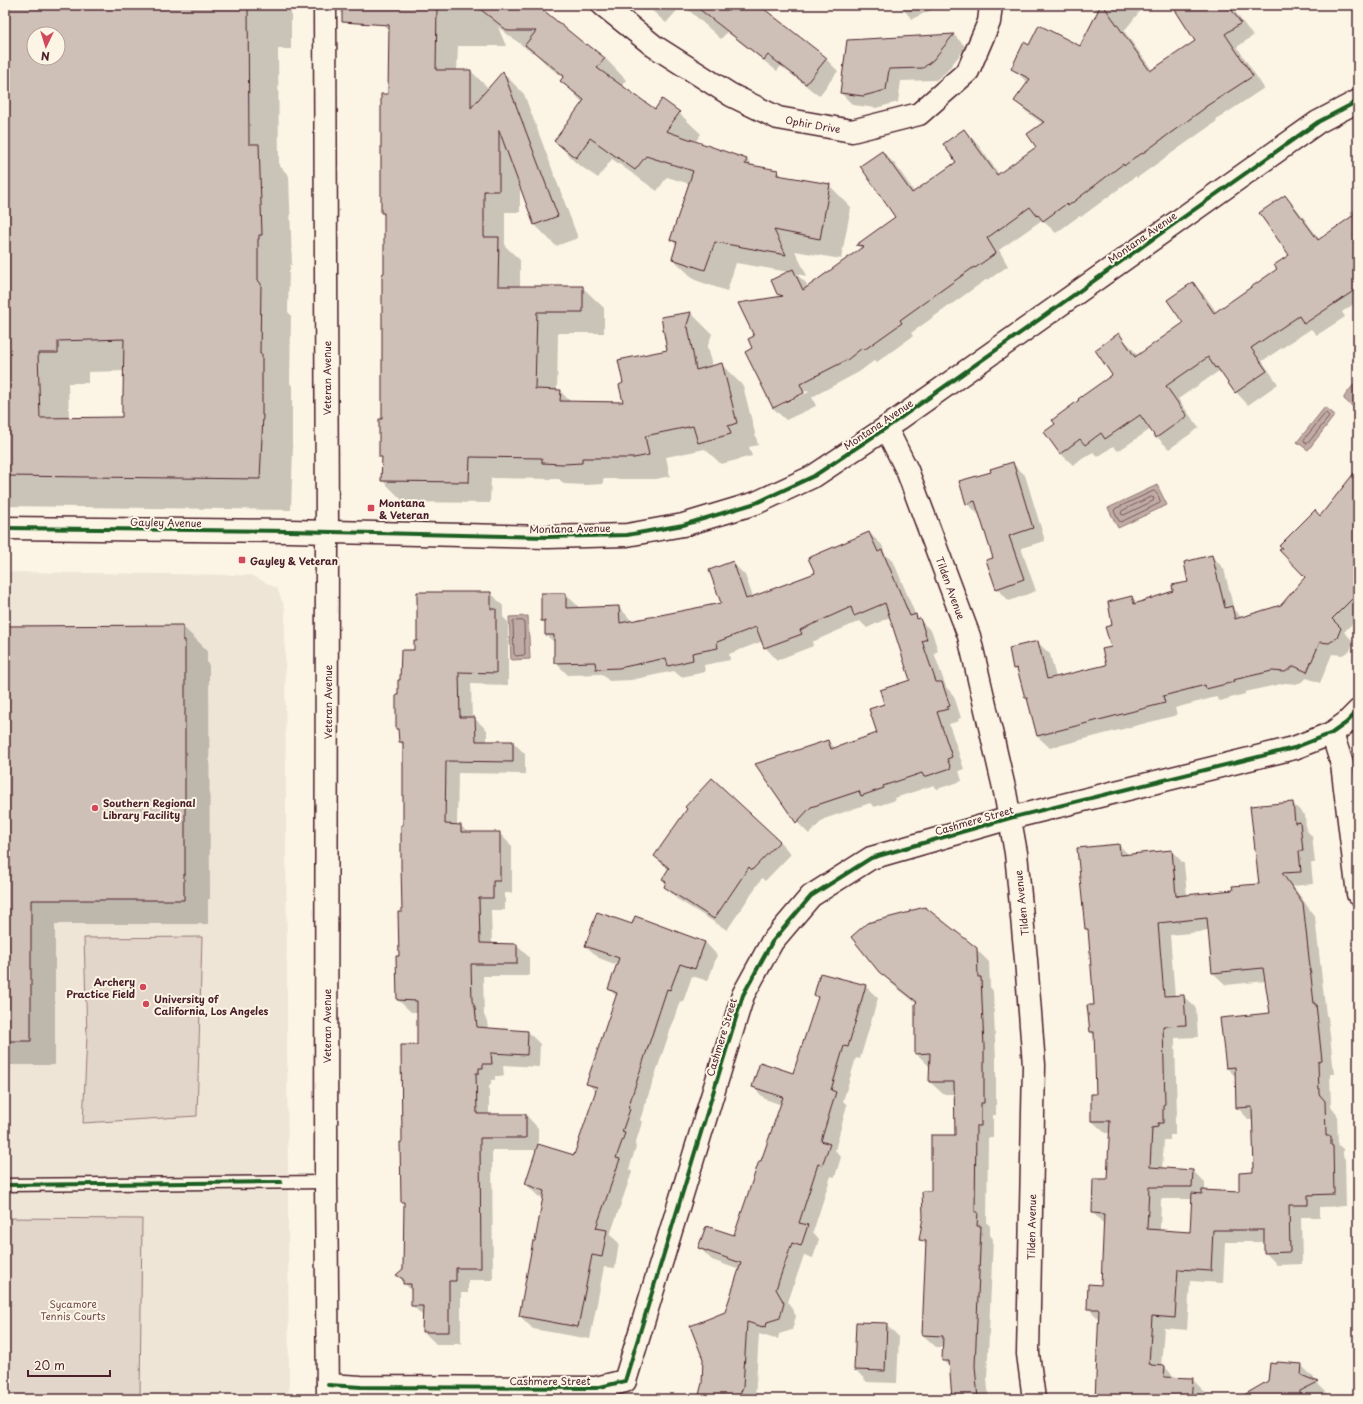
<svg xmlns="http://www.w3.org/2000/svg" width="1363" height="1404" viewBox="0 0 1363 1404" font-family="'Playpen Sans',sans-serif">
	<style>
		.built { fill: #eee5d7 }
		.green { fill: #e2d5ca; stroke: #967a7a }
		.water { fill: #c0aca5; stroke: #917474 }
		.shadow { fill: #0003; fill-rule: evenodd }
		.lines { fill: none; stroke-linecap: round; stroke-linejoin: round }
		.shore { stroke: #79575c; stroke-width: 1 }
		.building { fill: #cfc0b7; stroke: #4a1f2b; fill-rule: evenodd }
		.lane-casing { stroke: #4a1f2b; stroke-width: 15 }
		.street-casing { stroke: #4a1f2b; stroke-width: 25 }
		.secondary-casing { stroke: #4a1f2b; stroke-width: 25 }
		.lane { stroke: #fcf5e5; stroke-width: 12 }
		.street { stroke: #fcf5e5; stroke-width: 22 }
		.secondary { stroke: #fcf5e5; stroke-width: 22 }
		.cycleway-casing { stroke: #fcf5e5; stroke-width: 6 }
		.cycleway { stroke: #1b5e20; stroke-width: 4 }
		.poi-dot { fill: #d1495b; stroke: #fcf5e5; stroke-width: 1.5 }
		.labels { text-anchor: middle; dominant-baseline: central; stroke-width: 4; stroke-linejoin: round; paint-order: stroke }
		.street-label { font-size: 10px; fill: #4a1f2b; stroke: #fcf5e5 }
		.poi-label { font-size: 10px; font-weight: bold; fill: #4a1f2b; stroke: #fcf5e5; text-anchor: start }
		.park-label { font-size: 10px; fill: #704c53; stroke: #fcf5e5 }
	</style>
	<rect width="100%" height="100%" fill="#fcf5e5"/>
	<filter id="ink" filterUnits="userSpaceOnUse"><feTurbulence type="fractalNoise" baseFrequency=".025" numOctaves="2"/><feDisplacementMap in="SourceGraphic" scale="8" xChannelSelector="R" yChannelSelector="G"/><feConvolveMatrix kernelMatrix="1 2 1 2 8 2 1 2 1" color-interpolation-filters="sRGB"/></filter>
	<g filter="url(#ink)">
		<!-- built -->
		<path class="built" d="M5 572 251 575 277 588 285 608 289 1399H5Z"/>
		<!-- green -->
		<path class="green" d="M202 937 197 1116 83 1123 87 1036 84 938Z
			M5 1218 142 1219 140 1399H5Z"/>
		<!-- water -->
		<path class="water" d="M1358 379V406L1353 407 1344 399V397Z
			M1325 407 1335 415 1308 450 1297 442Z
			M1157 485 1167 505 1118 528 1108 508Z
			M528 616 530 659 511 660 509 617Z"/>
		<!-- shadow -->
		<path class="shadow" d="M5 5H291V49H278L279 165 289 176 292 265H290V270H289L288 312 291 315 290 383 292 386V446L293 447 291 510 5 506ZM34 34H58V58H34ZM125 371 123 418 69 419 68 383H88V372Z
			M380 5H535L587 46V45L605 58 626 80 621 86 656 111 663 101 679 113 701 134 695 142 746 159 754 167 777 171 783 177 829 185 851 207 841 259 795 251 807 276 796 274 806 283 808 288 862 249 857 245 897 217 882 152 895 164 915 193 958 162 964 130 976 142 999 174 1038 147 1043 124 1028 113 1015 101 1028 83 1012 68 1029 46 1081 48 1098 13 1090 5H1136L1141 10 1124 31 1152 70 1197 41 1173 5H1230L1253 36 1237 47 1264 88 1216 120 1217 121 1155 165 1137 178 1136 176 1081 217 1079 216 1056 233 1042 220 999 250 1008 266 988 280 987 279 911 333 913 336 877 362 875 360 859 372 812 397 816 406 786 420 773 408 746 352 754 349 755 336 782 297 778 293 789 272 736 263 727 291 695 280 673 259 677 246 671 239 690 184 667 177 657 191 612 159 598 178 576 163 555 141 583 103 562 81 564 78 548 66 534 52H531L498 27 506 46H458L457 71H471L489 89 503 73 524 94 578 238 556 246 535 225 520 185V212H505V246L520 260V287H582L604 308V333H558L557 391H560L571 402 625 403 668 351 662 318 691 313 712 334 707 348 709 350 712 367 721 364 743 386 758 445 749 447 752 456 721 464 705 449 666 457 670 476 656 479H603V484L586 485 564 484 559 479 491 478 490 503 404 502 382 480 383 459 380 456 383 420 385 274V216L382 213 389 95 390 31 383 24ZM808 390 809 392 777 407V405Z
			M646 5H682L666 23Z
			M683 5H757L826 59 838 71 819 96 781 66 777 71 727 32 721 39Z
			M899 5H942L912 19Z
			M954 35 966 47 946 72 936 80 901 81 898 102 876 108 853 105 841 93 848 41Z
			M1285 196 1297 209 1320 240 1353 217 1350 212 1358 207V301L1342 312 1345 317 1317 335 1311 329 1262 361 1278 384 1248 405 1236 392 1225 377 1219 371 1178 399 1199 428 1169 449 1157 437 1151 429 1118 451 1113 446 1098 457 1093 452 1073 465 1060 453 1056 424 1113 375 1118 334 1131 347 1138 356 1185 323 1192 283 1205 296 1217 313 1279 269 1290 256Z
			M1012 463 1025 475 1045 541 1021 548 1036 591 1009 601 997 588 994 558 981 515H979L967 503Z
			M1358 469V618L1344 632 1353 641 1350 651 1342 655 1332 654 1320 683 1307 678 1298 684 1285 683 1245 692V694L1220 701 1216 697 1175 708 1177 715 1050 748 1037 736 1029 701 1026 698 1020 674 1014 668 1037 642 1050 654 1056 678 1107 666 1112 648 1114 626 1132 597 1138 603 1175 592 1189 583 1212 556 1224 569 1234 610 1242 618 1281 606 1307 577 1320 517Z
			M869 533 882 545 885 554 894 563 916 616 932 632 938 651 934 653 946 687 954 696 961 718 958 719 959 721 949 724 964 769 959 771 962 781 937 789 934 785 895 798 896 800 874 807 870 803 824 819 809 834 797 822 756 765 828 741 835 748 878 734 885 705 911 680 890 617 867 628 860 621 812 642 813 646 777 660 765 647 763 641 729 654 730 660 704 665 705 672 681 677 674 671 631 680 609 681 602 674 568 675 555 662V643L546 635V624L542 620 565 594 578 606V608L619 607 631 620V622L723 603 733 563 745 575 753 597 816 573Z
			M491 593 503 606V617L508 622V685L471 684 472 718H474L487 730V742H513L525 754V774L458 773 457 826H461L468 833H499L512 846V893H505V910H491L492 944 516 945 529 957V976H483L484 1015 487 1021 488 1029 528 1032 540 1044 539 1067 503 1065 504 1076H495V1080H491V1085L489 1086V1115H526L538 1128V1145L574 1157 596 1092 588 1084 617 997 609 989 617 965 599 958 586 946 632 925 705 942 717 955 708 981 692 976 683 1002 680 1001 640 1120 642 1122 635 1145 636 1147 629 1169 632 1172 610 1235 619 1243 615 1268 604 1267 590 1339 533 1329 520 1316 544 1198 538 1196 526 1184 537 1150H492L493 1280H468V1293H461V1344H436L423 1331V1316L412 1305V1292L398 1275 404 1269 405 1204 402 1201 403 1143 418 1046V1012H411L398 1000 403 913 404 746 400 742 399 731 397 729 399 696 401 681 418 642Z
			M182 626 207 650V663L209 665 210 899H208V924H55V1065H5V627Z
			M1292 803 1305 815 1306 830 1312 836 1315 863H1311L1313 884 1293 886 1315 917 1326 1015 1328 1017 1334 1074H1330L1331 1107 1337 1115 1338 1145 1343 1149V1156L1345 1159 1346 1206 1320 1207V1217H1301L1302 1264 1277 1265 1265 1252V1242H1225L1223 1283 1190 1281 1187 1330 1164 1328 1161 1367H1165L1176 1379H1192L1205 1392 1204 1399H1096L1100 1320 1088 1308 1102 1286 1104 1224 1093 1213 1108 1180 1111 1133H1105L1092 1121 1097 1094 1096 1037 1091 1032 1095 1006 1089 932 1086 928 1119 845 1129 855 1172 851 1184 864 1187 895 1234 891 1260 884ZM1209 931 1213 973 1226 985 1266 981 1271 1014 1226 1067 1236 1077 1237 1107 1249 1120H1254L1255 1169 1254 1173 1240 1193 1205 1191V1183L1193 1171 1162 1169 1164 1140H1170V1135H1175V1117L1177 1116 1175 1038 1198 1037 1196 1008 1183 996 1175 997 1170 935ZM1161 1199H1193L1191 1233 1160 1231Z
			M779 841 791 854 765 881 762 878 727 930 677 899 665 886 667 883 663 879 669 870 655 856Z
			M976 949 989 962 990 987 993 991 996 1060V1115H993V1138H988L987 1223 990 1226V1235L993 1239 987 1379 989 1399H953L950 1368 943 1360V1347H936L923 1335 927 1246 920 1239 924 1217 932 1192 956 1136 955 1094H943L930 1082 931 1066H929L916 1053 917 1004 892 984 880 971Z
			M865 986 878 998 860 1059 856 1058 843 1101 847 1105 835 1150 841 1157 835 1177 831 1176 813 1232 819 1239 813 1258 804 1255 788 1302 796 1316 792 1330 779 1334 778 1339 775 1338V1339L759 1334 755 1399H699L740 1270 712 1260 700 1248 735 1237 782 1105 765 1099 753 1087 793 1074 818 999 815 995Z
			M886 1324 899 1337 897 1383 867 1382 855 1369Z
			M1301 1365 1314 1378 1313 1382 1317 1383 1329 1395 1321 1399H1248Z"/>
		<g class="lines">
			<!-- shore -->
			<path class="shore" d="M1326 413 1328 415 1329 417 1308 443 1306 444 1304 440Z
				M1154 491C1157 492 1161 500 1160 503L1121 522 1119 521 1114 511 1115 509Z
				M1151 497 1154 498 1153 501 1124 515 1121 514 1122 511Z
				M523 621 524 622 525 654 524 655 516 656 514 654 513 622 515 621Z"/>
		</g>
		<!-- building -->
		<path class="building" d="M5 5H248L249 144H259L262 235H259V239H258V280L261 284 260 354H262V415H263L260 479 5 476ZM34 34H58V58H34ZM124 339 123 396H122V417L40 418 38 353H58V341Z
			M342 5H437L436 70H471V108L503 71 558 216 534 225 499 130V191H484V237H499L498 286H583V312H537L535 389 561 390 560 401 623 402 619 385 623 383 618 360 667 350 661 317 691 312 686 328 688 327 696 370 722 363 737 423 728 426 731 434 698 443 693 426 645 436 649 455 634 458H582V463L563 464 542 463V458L470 457 469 482 381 481 382 457H379V419H382V274L384 273V213H381V94H388L389 25 342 22Z
			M475 5H537L586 45 587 44 605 58 597 68 655 109 662 99 680 112 666 131 747 159 745 164 778 170 777 175 830 184 820 239 774 230 786 255 715 242 705 270 672 259 677 242 670 240 693 171 646 156 635 170 590 138 576 158 554 141 584 100 560 81 564 76 525 45 536 31H508Z
			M694 5H759L827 58 806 84 768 55 764 60Z
			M1101 5H1103L1150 71 1195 41 1172 5H1228L1241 23 1225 34 1253 76 1205 107V108L1143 153 1135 157 1124 166 1123 164 1068 206 1066 204 1043 221 1038 215 1037 216 1030 207 987 238 996 253 975 268 974 267 900 320 902 323 864 350 862 348 847 360 800 384 804 393 773 408 745 352 752 348 748 339 754 336 738 303 783 296 777 294 771 280 793 269 803 290 864 246 856 245 895 217 860 166 882 151 912 193 956 162 943 144 964 129 997 175 1036 147 1027 134 1044 122 1014 101 1030 79 1011 69 1024 42 1029 45 1039 25 1080 46Z
			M954 34 933 60 923 68 889 69 886 90 863 96 840 93 847 40Z
			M1285 195 1318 240 1358 212V288L1304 324 1299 316 1251 348 1267 371 1235 393 1217 367 1215 368 1208 357 1166 386 1187 416 1156 438 1140 415 1105 439 1101 433 1085 445 1080 439 1060 454 1044 432 1055 424 1052 420 1079 400 1078 399 1112 375 1095 350 1119 333 1135 357 1183 323 1167 300 1193 282 1214 313 1277 269 1274 265 1289 255 1259 213Z
			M1013 462 1033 528 1009 536 1024 579 996 589 986 560 993 558 975 501 966 504 959 481 991 472 990 469Z
			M1358 468V593L1332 619 1341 628 1337 638 1329 643 1320 642 1307 672 1294 666 1285 672 1272 671 1233 680 1234 682 1206 689 1205 685 1163 696 1165 703 1037 736 1027 698H1025L1017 668 1013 669 1009 648 1038 641 1047 679 1106 665 1102 649 1111 647 1105 627 1112 625 1108 602 1132 596 1134 604 1173 591 1172 585 1188 582 1184 562 1212 555 1225 608 1232 606 1235 619 1281 605 1305 577 1279 550 1282 548 1279 546 1315 510 1320 516Z
			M869 532 878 552 882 550 910 616 916 614 917 619 920 618 927 639 922 641 936 682H942L950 706 947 707 948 709 937 712 952 757 947 759 951 768 924 777 922 773 883 786 884 788 861 796 859 791 811 807 796 823 755 764 828 740 831 749 877 733 869 709 884 704 880 690 910 680 885 603 854 616 851 607 800 630 802 634 764 648 756 627 717 642 718 648 692 653 693 660 668 666 666 658 619 668 596 669 595 662 554 663V635H545V621H541V593H566V608L619 606 620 623 721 603 709 570 733 561 746 599 815 573 808 558Z
			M417 592H491V609H496V673L459 672 460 717H475L476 741H513V762L446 761 445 824 461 825V832H500V881H493V898H479L480 943 517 944V964H471L472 1001 475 1007 477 1027 528 1031 527 1055 491 1053 492 1064H483V1068H479V1073H476L477 1114H526V1138H480L481 1268H456V1281H449V1332H422L423 1306H411V1284H403V1279L396 1275 403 1269 404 1202H401L400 1142H402L401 1045H417V1001L397 1000 396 956H399L398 912H402L401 866V825H403V742H399L398 729H396V695H398V680H400L401 650H414V641H417Z
			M183 625V640H185V875L184 874V900H31V1041H5V626Z
			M712 778 780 841 752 870 749 867 714 919 664 887 666 882 662 879 669 868 654 856 687 809 685 807Z
			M1293 802 1295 823 1300 822 1303 851H1299L1301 872 1282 873 1303 903 1314 1004H1316L1322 1061 1318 1062 1319 1094 1325 1101 1326 1136H1331V1145L1333 1146 1334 1194 1308 1195V1205H1289L1290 1252 1264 1253V1230H1213L1211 1271 1178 1269 1175 1318 1152 1316 1149 1364H1151V1365L1165 1366 1164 1377 1193 1378 1191 1399H1095L1099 1309H1087L1088 1284 1101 1285 1104 1214 1092 1213 1093 1179H1107L1110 1121H1091V1094H1096L1094 1032H1090L1087 1005H1094L1088 929H1085L1077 848 1119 844 1120 855 1172 850 1176 896 1233 890 1232 886 1259 884 1250 806ZM1207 918 1212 973 1263 968 1270 1013 1220 1018 1226 1068 1235 1067 1236 1108 1252 1107 1254 1168H1253V1172L1239 1173V1192L1202 1190V1194L1192 1193 1190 1232 1147 1229 1149 1187H1192L1193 1170 1150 1167 1152 1128 1158 1127V1123H1163V1105L1165 1104 1163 1026 1186 1025 1184 995 1164 996 1158 923Z
			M925 907 977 948 978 977H981L984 1047V1103H981V1126H976L975 1212H978L977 1226H981L975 1366 978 1399H952L949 1361H942L943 1336 922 1335 926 1241 919 1240 923 1217 922 1191H931V1135H955L954 1082H929L930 1053 915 1054V1004L917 1002 879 972 851 937 867 923 910 912 909 911Z
			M597 912 632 924 635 916 705 942 695 969 680 964 670 990 667 989 628 1108 630 1109 622 1132 625 1133 616 1158 620 1159 596 1228 607 1230 602 1257 592 1255 578 1327 519 1316 533 1241H535L544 1191 525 1184 538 1144 574 1155 597 1087 586 1084 617 993 608 989 619 958 585 946Z
			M820 973 866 985 848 1047 844 1046 831 1090 836 1092 821 1141 830 1144 822 1165 818 1164 799 1223 808 1225 801 1246 792 1243 776 1289 784 1303 780 1318 767 1322 766 1327 763 1326V1327L747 1322 743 1387 738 1399H698L702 1383 703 1359 690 1326 725 1312 741 1263 698 1248 706 1226 734 1235 759 1161H761L783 1097 752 1087 760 1062 793 1073 818 997 814 995Z
			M856 1322 887 1323 885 1371 854 1370Z
			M1277 1362 1302 1364 1301 1375 1318 1382 1300 1391 1299 1399H1237L1268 1381 1270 1363 1277 1364Z"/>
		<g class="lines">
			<!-- lane casing -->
			<g class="lane-casing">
				<path id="lane" d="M5 1185 326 1182"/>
			</g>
			<!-- street casing -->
			<g class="street-casing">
				<path id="street" d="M603 5 654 46 731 95 778 118 852 131 919 114 968 71 989 22 991 5
					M886 428 907 470 969 636 1005 792 1016 853 1026 960 1034 1065 1028 1354 1034 1399
					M1332 733 1342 764 1358 894
					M328 1385 361 1387 596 1388 625 1381 743 995 772 942 811 896 871 858 1010 818 1294 748 1332 733 1346 723 1358 711"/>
			</g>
			<!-- secondary casing -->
			<g class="secondary-casing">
				<path id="secondary" d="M325 5 327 532 326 1182 328 1399
					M5 528 289 531 547 537 627 535 683 525 756 503 814 476 886 428 1318 122 1358 101"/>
			</g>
			<!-- lane -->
			<use href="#lane" class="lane"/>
			<!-- street -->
			<use href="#street" class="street"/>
			<!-- secondary -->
			<use href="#secondary" class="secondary"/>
			<!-- cycleway casing -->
			<g class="cycleway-casing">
				<path id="cycleway" d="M5 528 289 531 547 537 627 535 683 525 756 503 814 476 886 428 1318 122 1358 101
					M5 1185 281 1182
					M328 1385 361 1387 596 1388 625 1381 743 995 772 942 811 896 871 858 1010 818 1294 748 1332 733 1346 723 1358 711"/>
			</g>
			<!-- cycleway -->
			<use href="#cycleway" class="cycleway"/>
		</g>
	</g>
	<!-- markers -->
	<g class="poi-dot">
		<rect x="367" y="504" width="8" height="8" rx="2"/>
		<rect x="238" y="556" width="8" height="8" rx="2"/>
		<circle cx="95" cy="808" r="4"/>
		<circle cx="143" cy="987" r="4"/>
		<circle cx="146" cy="1004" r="4"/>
	</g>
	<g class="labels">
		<!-- street labels -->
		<g class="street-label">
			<text transform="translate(813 124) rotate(10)">Ophir Drive</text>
			<text transform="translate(1142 237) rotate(-35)">Montana Avenue</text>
			<text transform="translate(326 378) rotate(-90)">Veteran Avenue</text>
			<text transform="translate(878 424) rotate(-34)">Montana Avenue</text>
			<text transform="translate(166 522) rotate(1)">Gayley Avenue</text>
			<text transform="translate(570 528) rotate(-1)">Montana Avenue</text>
			<text transform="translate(951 588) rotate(70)">Tilden Avenue</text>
			<text transform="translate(327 702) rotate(-90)">Veteran Avenue</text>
			<text transform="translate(974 820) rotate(-16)">Cashmere Street</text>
			<text transform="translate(1021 903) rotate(-96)">Tilden Avenue</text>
			<text transform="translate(326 1026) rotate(-90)">Veteran Avenue</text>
			<text transform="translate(721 1037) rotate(-73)">Cashmere Street</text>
			<text transform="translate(1031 1227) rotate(-89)">Tilden Avenue</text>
			<text x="550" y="1380">Cashmere Street</text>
		</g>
		<!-- poi labels -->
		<g class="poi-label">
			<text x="379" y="502">Montana<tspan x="379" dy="12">&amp; Veteran</tspan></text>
			<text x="250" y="560">Gayley &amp; Veteran</text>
			<text x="103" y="802">Southern Regional<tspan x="103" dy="12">Library Facility</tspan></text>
			<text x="135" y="981" text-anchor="end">Archery<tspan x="135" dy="12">Practice Field</tspan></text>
			<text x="154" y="998">University of<tspan x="154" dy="12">California, Los Angeles</tspan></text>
		</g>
		<!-- park labels -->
		<g class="park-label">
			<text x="73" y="1303">Sycamore<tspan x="73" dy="12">Tennis Courts</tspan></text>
		</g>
	</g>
	<!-- margin -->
	<rect width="1363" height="1404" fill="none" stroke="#fcf5e5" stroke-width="20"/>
	<rect x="10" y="10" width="1343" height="1384" fill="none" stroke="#4a1f2b" stroke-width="1.5" filter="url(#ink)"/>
	<!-- north arrow -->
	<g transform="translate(46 46) rotate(184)"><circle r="19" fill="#fcf5e5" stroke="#b59f9b"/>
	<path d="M0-3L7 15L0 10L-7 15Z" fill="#d1495b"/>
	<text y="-6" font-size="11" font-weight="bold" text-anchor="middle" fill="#4a1f2b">N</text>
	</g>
	<!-- scale -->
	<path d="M28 1370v6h82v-6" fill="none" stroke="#4a1f2b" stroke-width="2"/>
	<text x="34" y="1370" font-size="12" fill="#4a1f2b" stroke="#fcf5e5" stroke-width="3" paint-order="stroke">20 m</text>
</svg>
